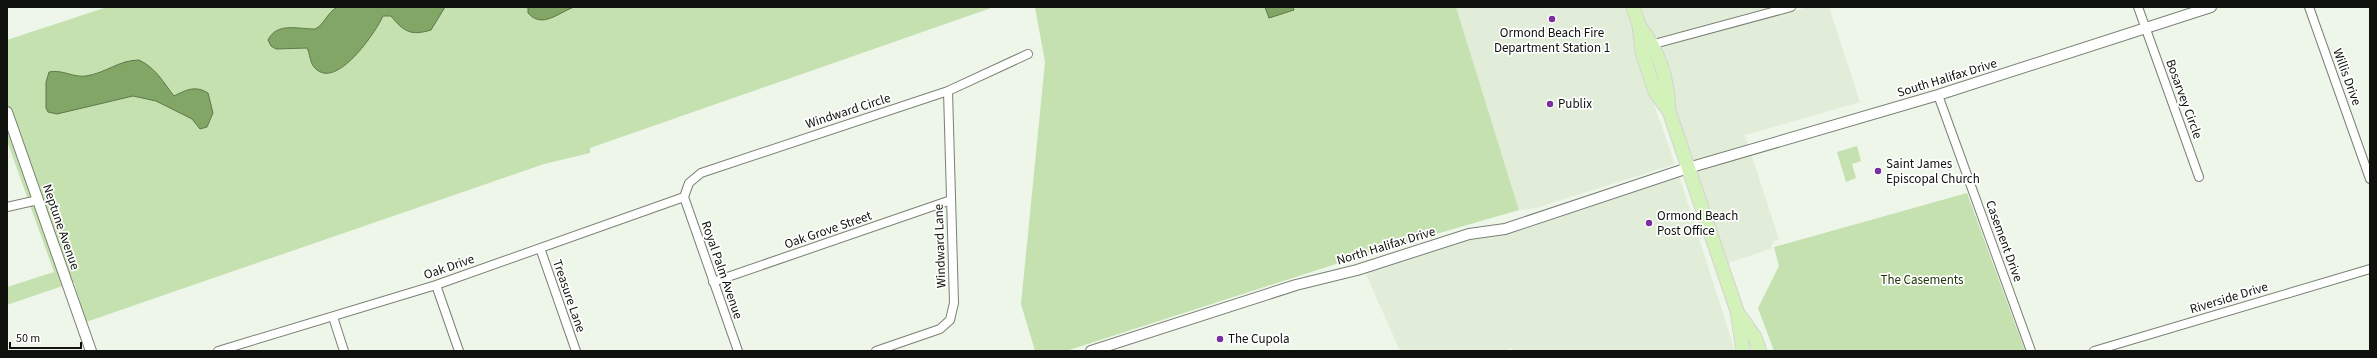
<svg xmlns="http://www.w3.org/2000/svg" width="2377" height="358" viewBox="0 0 2377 358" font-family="'Source Sans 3',sans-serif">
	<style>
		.built { fill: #e1edd9 }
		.green { fill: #c4e1af }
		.water { fill: #82a666; stroke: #5f794b }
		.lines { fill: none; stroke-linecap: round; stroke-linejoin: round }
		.minor-casing { stroke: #798074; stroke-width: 10 }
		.tertiary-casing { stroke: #798074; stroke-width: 12 }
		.primary-casing { stroke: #d4d4d3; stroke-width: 15 }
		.minor { stroke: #fff; stroke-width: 8 }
		.tertiary { stroke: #fff; stroke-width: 10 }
		.primary { stroke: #d3f2b9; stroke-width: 13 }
		.poi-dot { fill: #7a2ea0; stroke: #fff; stroke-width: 1.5 }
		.labels { text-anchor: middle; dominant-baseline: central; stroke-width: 3.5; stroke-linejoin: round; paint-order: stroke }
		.poi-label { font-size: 13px; fill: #0e110c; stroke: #fff; text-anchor: start }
		.street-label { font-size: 13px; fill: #0e110c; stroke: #fff }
		.park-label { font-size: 13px; fill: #203707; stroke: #fff }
	</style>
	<rect width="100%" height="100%" fill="#eef6e9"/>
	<!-- built -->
	<path class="built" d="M1456 7H1627L1634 26 1636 53 1675 164 1536 208 1519 210Z
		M1639 7H1772L1656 39 1645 23Z
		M1808 7H1829L1860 102 1745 135 1748 145 1692 162 1675 110 1674 86 1661 47Z
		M1751 154 1779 239 1774 241 1770 249 1726 264 1695 171Z
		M1679 176 1735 351H1513L1511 348 1503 351H1400L1365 272Z"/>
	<!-- green -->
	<path class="green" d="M107 7H994L590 148V153L544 164 86 322 74 282 7 305V287L54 272 7 141V40Z
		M1035 7H1456L1519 210 1367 254 1066 351H1035L1021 304 1045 62Z
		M1857 146 1861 161 1852 164 1856 178 1846 182 1837 152Z
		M1967 193 2025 351H1774L1758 308 1779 266 1774 247Z"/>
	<!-- water -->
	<path class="water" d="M337 7H445L431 30C411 36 404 32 391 16H383C376 32 336 91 315 68 310 64 310 53 307 48L276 49 271 46 268 40C277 22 297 29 315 29 324 25 327 13 337 7Z
		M528 7H574C558 13 542 29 528 13Z
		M1265 7H1293L1294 10 1269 18Z
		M139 60C156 68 163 82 174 96 186 90 195 85 208 93L213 113 207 127 200 129 192 119 156 101 133 96 57 114 48 112 46 108V82L49 72C62 69 74 78 86 76 106 73 119 60 139 60Z"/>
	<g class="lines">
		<!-- minor casing -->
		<g class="minor-casing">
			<path id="minor" d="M2138 7 2199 177
				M2309 7 2370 179
				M1654 44 1791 7
				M1938 95 2031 351
				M684 197 689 183 701 173 948 91 1028 54
				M684 197 738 351
				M7 207 38 200
				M540 248 576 351
				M713 282 951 200
				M436 285 459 351
				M333 317 344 351
				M218 351 436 285 684 197
				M876 351 940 329 950 320 954 303 948 91
				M2094 351 2370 269"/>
		</g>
		<!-- tertiary casing -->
		<g class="tertiary-casing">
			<path id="tertiary" d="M7 112 91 351
				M1091 351 1296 285 1357 270 1469 234 1505 229 1688 168 1938 95 2211 7"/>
		</g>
		<!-- primary casing -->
		<g class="primary-casing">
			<path id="primary" d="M1633 7 1639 25 1642 52 1655 92 1669 111
				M1639 25C1659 52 1668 77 1669 111L1737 311 1743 351
				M1738 313 1755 337 1760 351"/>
		</g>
		<!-- minor -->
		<use href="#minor" class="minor"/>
		<!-- tertiary -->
		<use href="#tertiary" class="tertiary"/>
		<!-- primary -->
		<use href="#primary" class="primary"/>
	</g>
	<!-- markers -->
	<g class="poi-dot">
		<circle cx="1552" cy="19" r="4"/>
		<circle cx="1550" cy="104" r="4"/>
		<circle cx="1878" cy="171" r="4"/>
		<circle cx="1649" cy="223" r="4"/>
		<circle cx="1220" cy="339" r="4"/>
	</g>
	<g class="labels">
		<!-- poi labels -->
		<g class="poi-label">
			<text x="1552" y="33" text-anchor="middle">Ormond Beach Fire<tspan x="1552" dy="15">Department Station 1</tspan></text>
			<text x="1558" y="104">Publix</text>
			<text x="1886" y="164">Saint James<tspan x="1886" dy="15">Episcopal Church</tspan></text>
			<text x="1657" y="216">Ormond Beach<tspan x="1657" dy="15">Post Office</tspan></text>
			<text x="1228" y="339">The Cupola</text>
		</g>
		<!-- street labels -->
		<g class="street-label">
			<text transform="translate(2347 77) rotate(70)">Willis Drive</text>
			<text transform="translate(1947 78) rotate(-17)">South Halifax Drive</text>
			<text transform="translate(2184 99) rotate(70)">Bosarvey Circle</text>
			<text transform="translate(848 111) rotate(-18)">Windward Circle</text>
			<text transform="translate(61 227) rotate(71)">Neptune Avenue</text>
			<text transform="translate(828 230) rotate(-19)">Oak Grove Street</text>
			<text transform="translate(2004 241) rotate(70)">Casement Drive</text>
			<text transform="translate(940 246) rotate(-92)">Windward Lane</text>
			<text transform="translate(1386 246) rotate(-17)">North Halifax Drive</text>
			<text transform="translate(449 267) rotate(-19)">Oak Drive</text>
			<text transform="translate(722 270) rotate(71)">Royal Palm Avenue</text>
			<text transform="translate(569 296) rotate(71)">Treasure Lane</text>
			<text transform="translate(2229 298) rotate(-17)">Riverside Drive</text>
		</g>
		<!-- park labels -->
		<g class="park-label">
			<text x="1922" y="280">The Casements</text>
		</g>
	</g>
	<!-- border -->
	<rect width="2377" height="358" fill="none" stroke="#0e110c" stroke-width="16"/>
	<!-- scale -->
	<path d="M10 342v6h71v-6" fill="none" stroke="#0e110c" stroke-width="2"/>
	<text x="16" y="342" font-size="12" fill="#0e110c" stroke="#ffffff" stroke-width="3" paint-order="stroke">50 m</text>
</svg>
